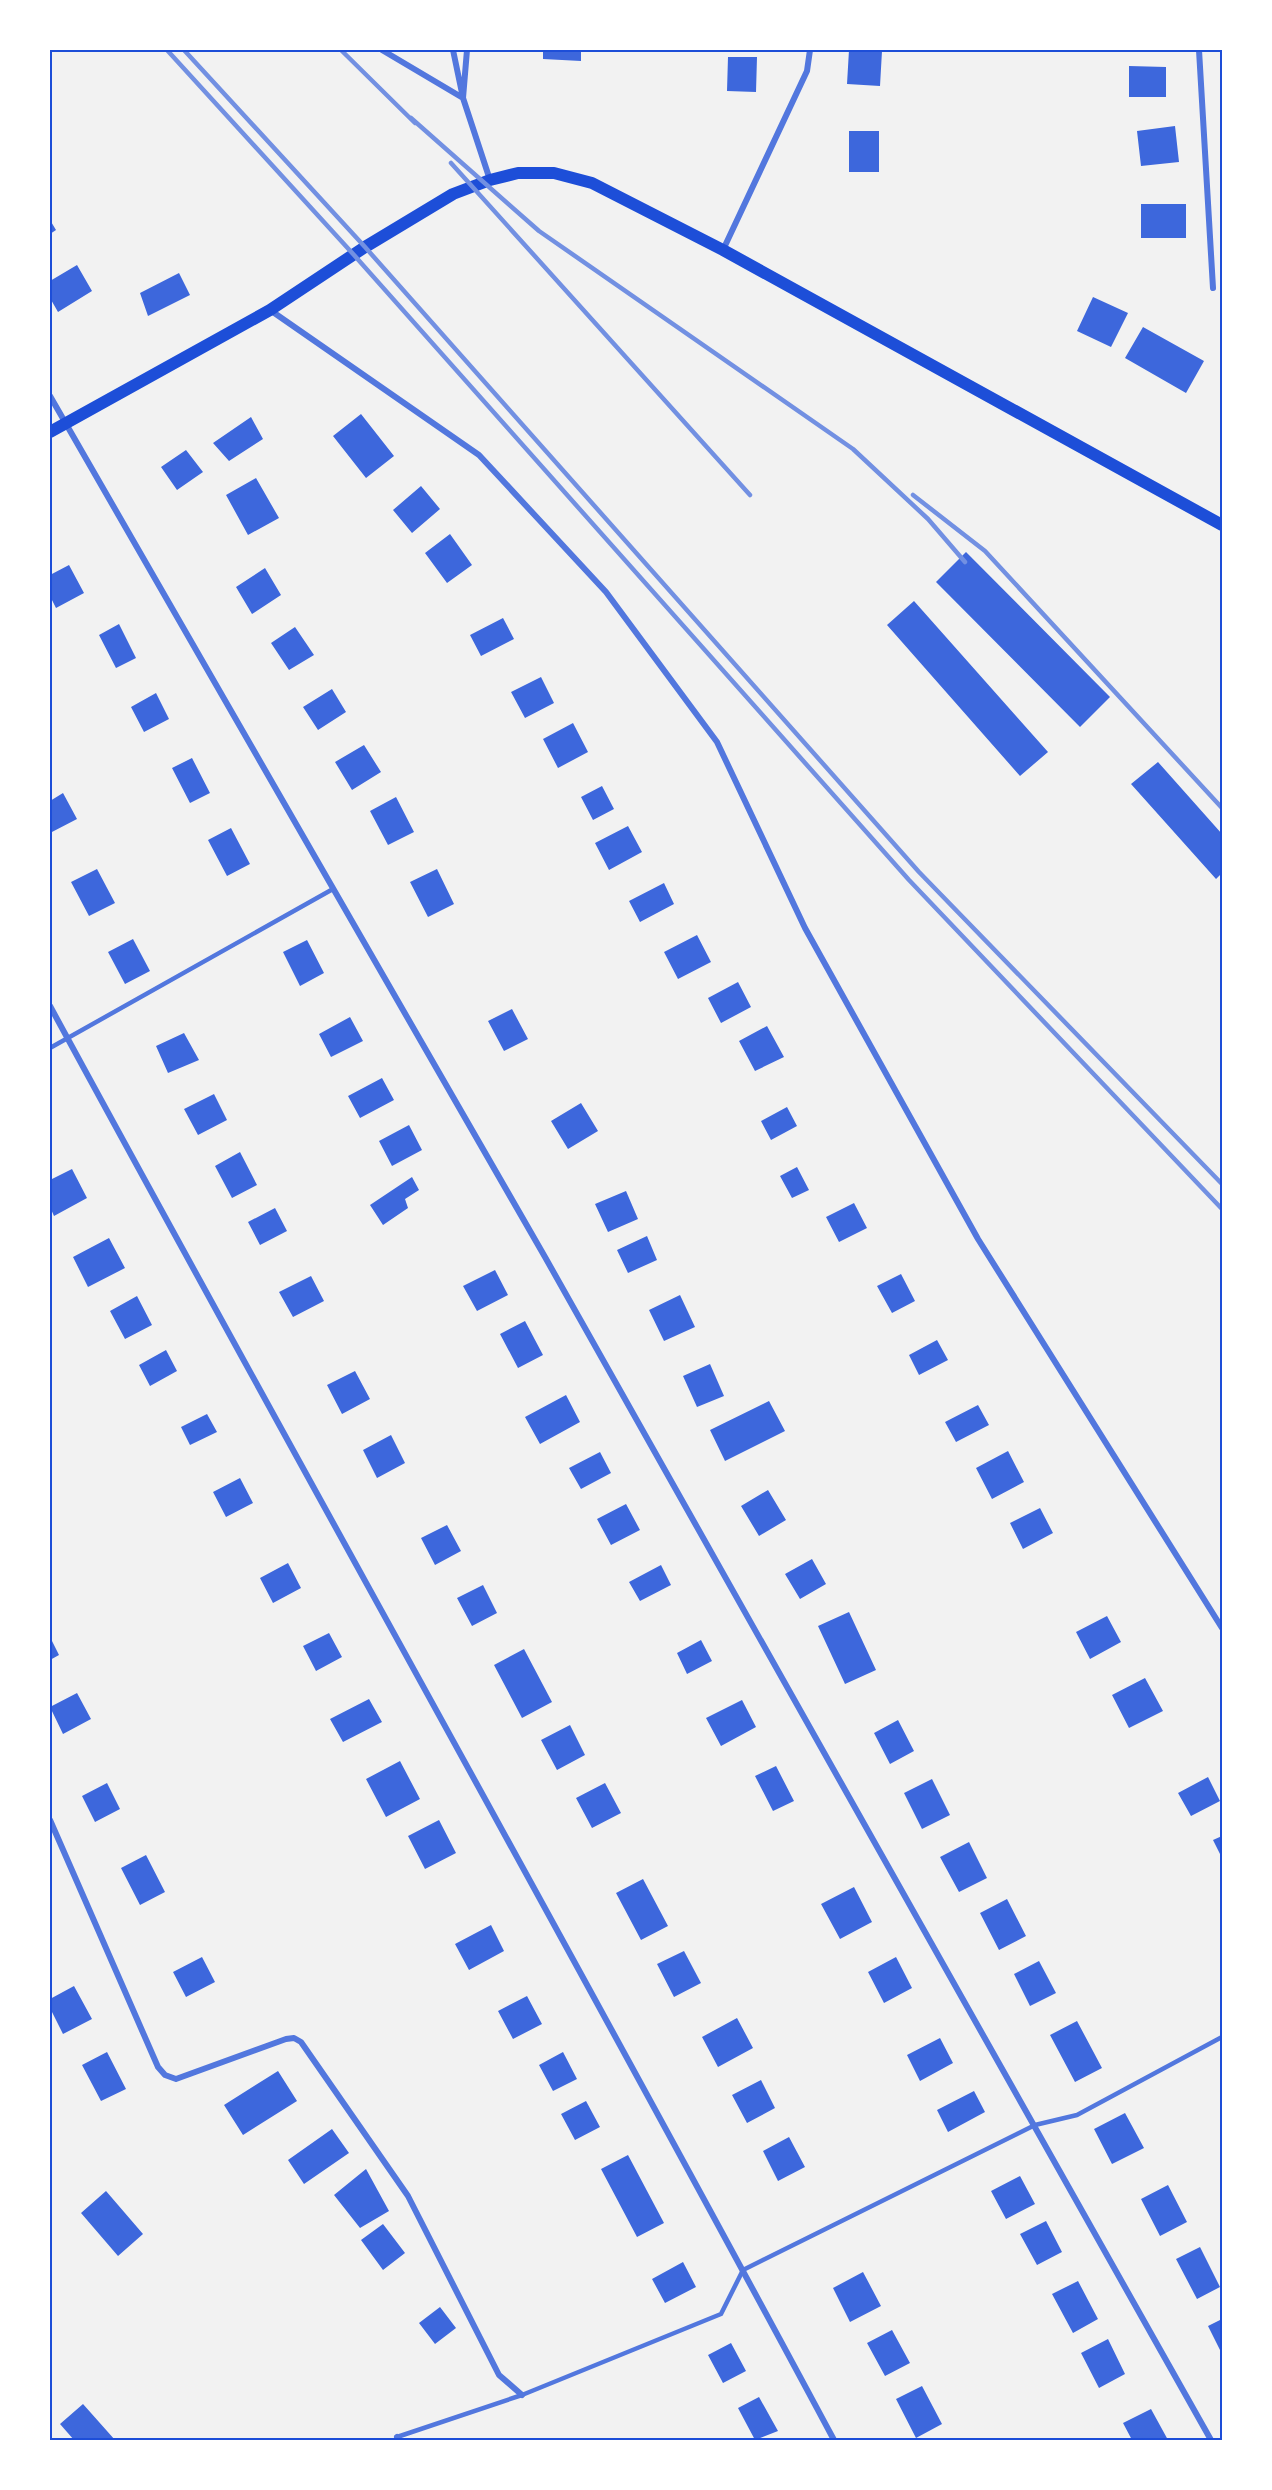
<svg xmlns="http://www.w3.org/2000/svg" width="1272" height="2490" viewBox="0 0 1272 2490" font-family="Rubik,sans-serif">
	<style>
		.building { fill: #3d67dc }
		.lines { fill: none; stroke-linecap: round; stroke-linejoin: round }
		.service { stroke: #5277de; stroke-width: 4.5 }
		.minor { stroke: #5277de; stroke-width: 6 }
		.secondary { stroke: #1d4ed8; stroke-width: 12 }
		.rail { stroke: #7290e2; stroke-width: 4.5 }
		.neatline { fill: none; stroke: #1d4ed8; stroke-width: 2 }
	</style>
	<rect width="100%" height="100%" fill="#f2f2f2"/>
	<!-- building -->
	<path class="building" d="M543 50H581V61L543 59Z
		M849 50 882 51 880 86 847 84Z
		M728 57H757L756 92 727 91Z
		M1129 66 1166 67V97H1129Z
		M1175 126 1179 162 1141 166 1137 131Z
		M849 131H879V172H849Z
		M1141 204H1186V238H1141Z
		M50 220 56 230 50 234Z
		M77 265 92 291 58 312 50 298V281Z
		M179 273 190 295 148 316 140 293Z
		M1093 297 1128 313 1111 347 1077 331Z
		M1143 327 1204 361 1186 393 1125 358Z
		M361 414 394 456 366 478 333 436Z
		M251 417 263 439 229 461 213 443Z
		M186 450 203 472 177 490 161 467Z
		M256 478 279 518 248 535 226 495Z
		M421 486 440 509 412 533 393 510Z
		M450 534 472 565 447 583 425 553Z
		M966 552 1110 697 1080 727 936 582Z
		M69 565 84 593 56 608 50 596V575Z
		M265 568 281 595 252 614 236 587Z
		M914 601 1048 752 1020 776 887 625Z
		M503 618 514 639 481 656 470 635Z
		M119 624 136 658 116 668 99 635Z
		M295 627 314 655 289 670 271 643Z
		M541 677 554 703 525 718 511 692Z
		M332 689 346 712 318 730 303 707Z
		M156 693 169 719 144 732 131 707Z
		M573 723 588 752 558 768 543 739Z
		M364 745 381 772 352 790 335 762Z
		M192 758 210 793 190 803 172 768Z
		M1158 762 1222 834V873L1216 879 1131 784Z
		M602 786 614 809 593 820 581 797Z
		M63 793 77 819 50 833V801Z
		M396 797 414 832 388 845 370 811Z
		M628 826 642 852 609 870 595 843Z
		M231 828 250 864 227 876 208 840Z
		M97 869 115 903 89 916 71 882Z
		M437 869 454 904 428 917 410 882Z
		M664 883 674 904 640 922 629 901Z
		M697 935 711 962 678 979 664 952Z
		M133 939 150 971 125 984 108 952Z
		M307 940 324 973 300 986 283 952Z
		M738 982 751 1007 721 1023 708 998Z
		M512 1009 528 1039 504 1051 488 1021Z
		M350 1017 363 1041 331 1057 319 1034Z
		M767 1026 784 1057 755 1071 739 1041Z
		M184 1033 199 1060 168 1073 156 1046Z
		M382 1078 394 1100 360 1118 348 1096Z
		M214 1094 227 1120 198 1135 184 1109Z
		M581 1103 598 1131 568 1149 551 1121Z
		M787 1107 797 1126 771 1140 761 1121Z
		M409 1125 422 1150 392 1166 379 1141Z
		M240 1152 257 1185 232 1198 215 1166Z
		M797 1167 809 1190 792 1198 780 1176Z
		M72 1169 87 1198 54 1216 50 1207V1180Z
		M412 1177 419 1190 405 1199 408 1208 383 1225 370 1205Z
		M626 1191 638 1219 608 1232 595 1204Z
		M854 1203 867 1228 839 1242 826 1217Z
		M275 1208 287 1231 260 1245 248 1222Z
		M647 1236 657 1260 628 1273 617 1250Z
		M109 1238 125 1268 88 1287 73 1257Z
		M495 1270 508 1295 477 1311 463 1286Z
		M901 1274 915 1301 892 1313 877 1286Z
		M311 1276 324 1301 293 1317 279 1292Z
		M680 1295 695 1327 664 1341 649 1310Z
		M137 1296 152 1325 125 1339 110 1311Z
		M525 1321 543 1355 518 1368 500 1334Z
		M937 1340 948 1360 919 1375 909 1355Z
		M166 1350 177 1371 150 1386 139 1365Z
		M710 1364 724 1396 697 1407 683 1376Z
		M355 1371 370 1399 342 1414 327 1385Z
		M566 1395 580 1422 540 1444 525 1417Z
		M769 1401 785 1431 725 1461 710 1430Z
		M978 1405 989 1425 956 1442 945 1422Z
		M207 1414 217 1432 190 1445 181 1427Z
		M391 1435 405 1463 377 1478 363 1450Z
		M1008 1451 1024 1482 992 1499 976 1468Z
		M600 1452 611 1473 581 1489 569 1468Z
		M240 1478 253 1503 226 1517 213 1492Z
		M768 1490 786 1520 759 1536 741 1506Z
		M626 1504 640 1530 611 1545 597 1519Z
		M1040 1508 1053 1533 1023 1549 1010 1523Z
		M447 1525 461 1551 435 1565 421 1538Z
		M812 1559 826 1584 800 1599 785 1574Z
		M288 1563 301 1588 273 1603 260 1578Z
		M661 1565 671 1585 640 1601 629 1582Z
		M483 1585 497 1613 472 1626 457 1598Z
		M849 1612 876 1670 845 1684 818 1626Z
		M1107 1616 1121 1642 1090 1659 1076 1632Z
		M329 1633 342 1657 316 1671 303 1646Z
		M50 1637 59 1655 50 1660Z
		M701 1640 712 1661 687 1674 677 1653Z
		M524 1649 552 1702 522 1718 494 1665Z
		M1145 1678 1163 1711 1129 1728 1112 1695Z
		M77 1693 91 1719 63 1734 50 1707Z
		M369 1699 382 1722 343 1742 330 1719Z
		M742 1700 756 1727 721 1746 706 1718Z
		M898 1720 914 1751 890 1764 874 1733Z
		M570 1725 585 1755 557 1770 541 1740Z
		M400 1761 420 1799 386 1817 366 1779Z
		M776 1766 794 1801 773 1811 755 1776Z
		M1208 1777 1220 1801 1191 1816 1178 1793Z
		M932 1779 950 1815 922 1829 904 1793Z
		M107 1783 120 1809 95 1822 82 1796Z
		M605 1783 621 1813 592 1828 576 1798Z
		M439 1820 456 1853 425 1869 408 1836Z
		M1222 1836V1858L1213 1840Z
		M969 1842 987 1878 959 1892 940 1857Z
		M146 1855 165 1892 140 1905 121 1868Z
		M643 1879 668 1926 641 1940 616 1893Z
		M854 1887 872 1922 840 1939 821 1904Z
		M1007 1899 1026 1936 999 1950 980 1913Z
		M491 1925 504 1951 469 1970 455 1944Z
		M684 1951 701 1983 674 1997 657 1964Z
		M202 1957 215 1982 186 1997 173 1972Z
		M896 1957 912 1988 884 2003 868 1972Z
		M1039 1961 1056 1993 1030 2006 1014 1974Z
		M74 1986 92 2019 63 2034 50 2008V1999Z
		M527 1996 542 2024 513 2039 498 2011Z
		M737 2018 753 2048 718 2067 702 2037Z
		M1077 2021 1102 2068 1075 2082 1050 2035Z
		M940 2038 953 2063 920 2081 907 2055Z
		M107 2052 126 2089 101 2101 82 2065Z
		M563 2052 577 2079 553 2091 539 2065Z
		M278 2071 297 2101 243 2135 224 2105Z
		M761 2080 775 2108 747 2123 732 2095Z
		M974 2091 985 2112 948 2132 937 2110Z
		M586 2101 600 2127 575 2140 561 2114Z
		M1125 2113 1144 2148 1112 2164 1094 2129Z
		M332 2129 349 2153 304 2184 288 2160Z
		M789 2137 805 2167 778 2181 763 2151Z
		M628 2155 664 2223 637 2237 601 2169Z
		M366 2169 389 2211 360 2228 334 2195Z
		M1020 2176 1035 2204 1006 2219 991 2191Z
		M1168 2185 1187 2222 1160 2236 1141 2199Z
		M106 2191 143 2234 118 2256 81 2213Z
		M1046 2221 1062 2252 1037 2265 1020 2234Z
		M383 2224 405 2253 383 2270 361 2240Z
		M1200 2247 1220 2287 1197 2299 1176 2259Z
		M683 2262 696 2287 665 2303 652 2279Z
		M863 2272 881 2306 850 2322 833 2288Z
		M1078 2281 1098 2319 1073 2333 1052 2294Z
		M440 2307 456 2328 435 2344 419 2323Z
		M1222 2319V2354L1208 2326Z
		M892 2330 910 2363 885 2376 867 2343Z
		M1108 2339 1125 2374 1099 2388 1081 2353Z
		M731 2343 746 2371 723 2383 708 2355Z
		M922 2386 942 2424 916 2438 896 2399Z
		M759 2397 778 2431 755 2440 738 2408Z
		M83 2404 115 2440H74L60 2424Z
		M1151 2409 1168 2440H1132L1123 2423Z"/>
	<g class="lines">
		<!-- service -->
		<path class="service" d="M50 1048 333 889
			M397 2437 522 2395 721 2314 743 2270 1035 2125 1077 2115 1222 2037"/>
		<!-- minor -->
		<path class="minor" d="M382 50 463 98 467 50
			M453 50 463 98 490 180
			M1199 50 1213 288
			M723 250 807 71 810 50
			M270 310 479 455 606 592 717 742 805 928 978 1239 1222 1628
			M50 396 545 1257 1211 2440
			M50 1006C310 1485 577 1960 834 2440
			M50 1820 158 2067 165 2075 176 2079 286 2039 294 2038 301 2042 408 2196 499 2375 522 2395
			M397 2437 399 2440"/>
		<!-- secondary -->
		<path class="secondary" d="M50 432 270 310 365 247 453 194 490 180 518 173H554L592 183 723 250 1222 525"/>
		<!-- rail -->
		<path class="rail" d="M167 50 354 255 909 880 1222 1209
			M184 50 365 247 919 872 1222 1184
			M341 50 415 123
			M411 118 539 231 853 449 928 519 965 562
			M451 163 750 495
			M913 495 985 551 1222 808"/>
	</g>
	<!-- border -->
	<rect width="1272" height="2490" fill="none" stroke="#ffffff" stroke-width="102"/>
	<rect x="51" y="51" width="1170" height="2388" class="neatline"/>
</svg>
